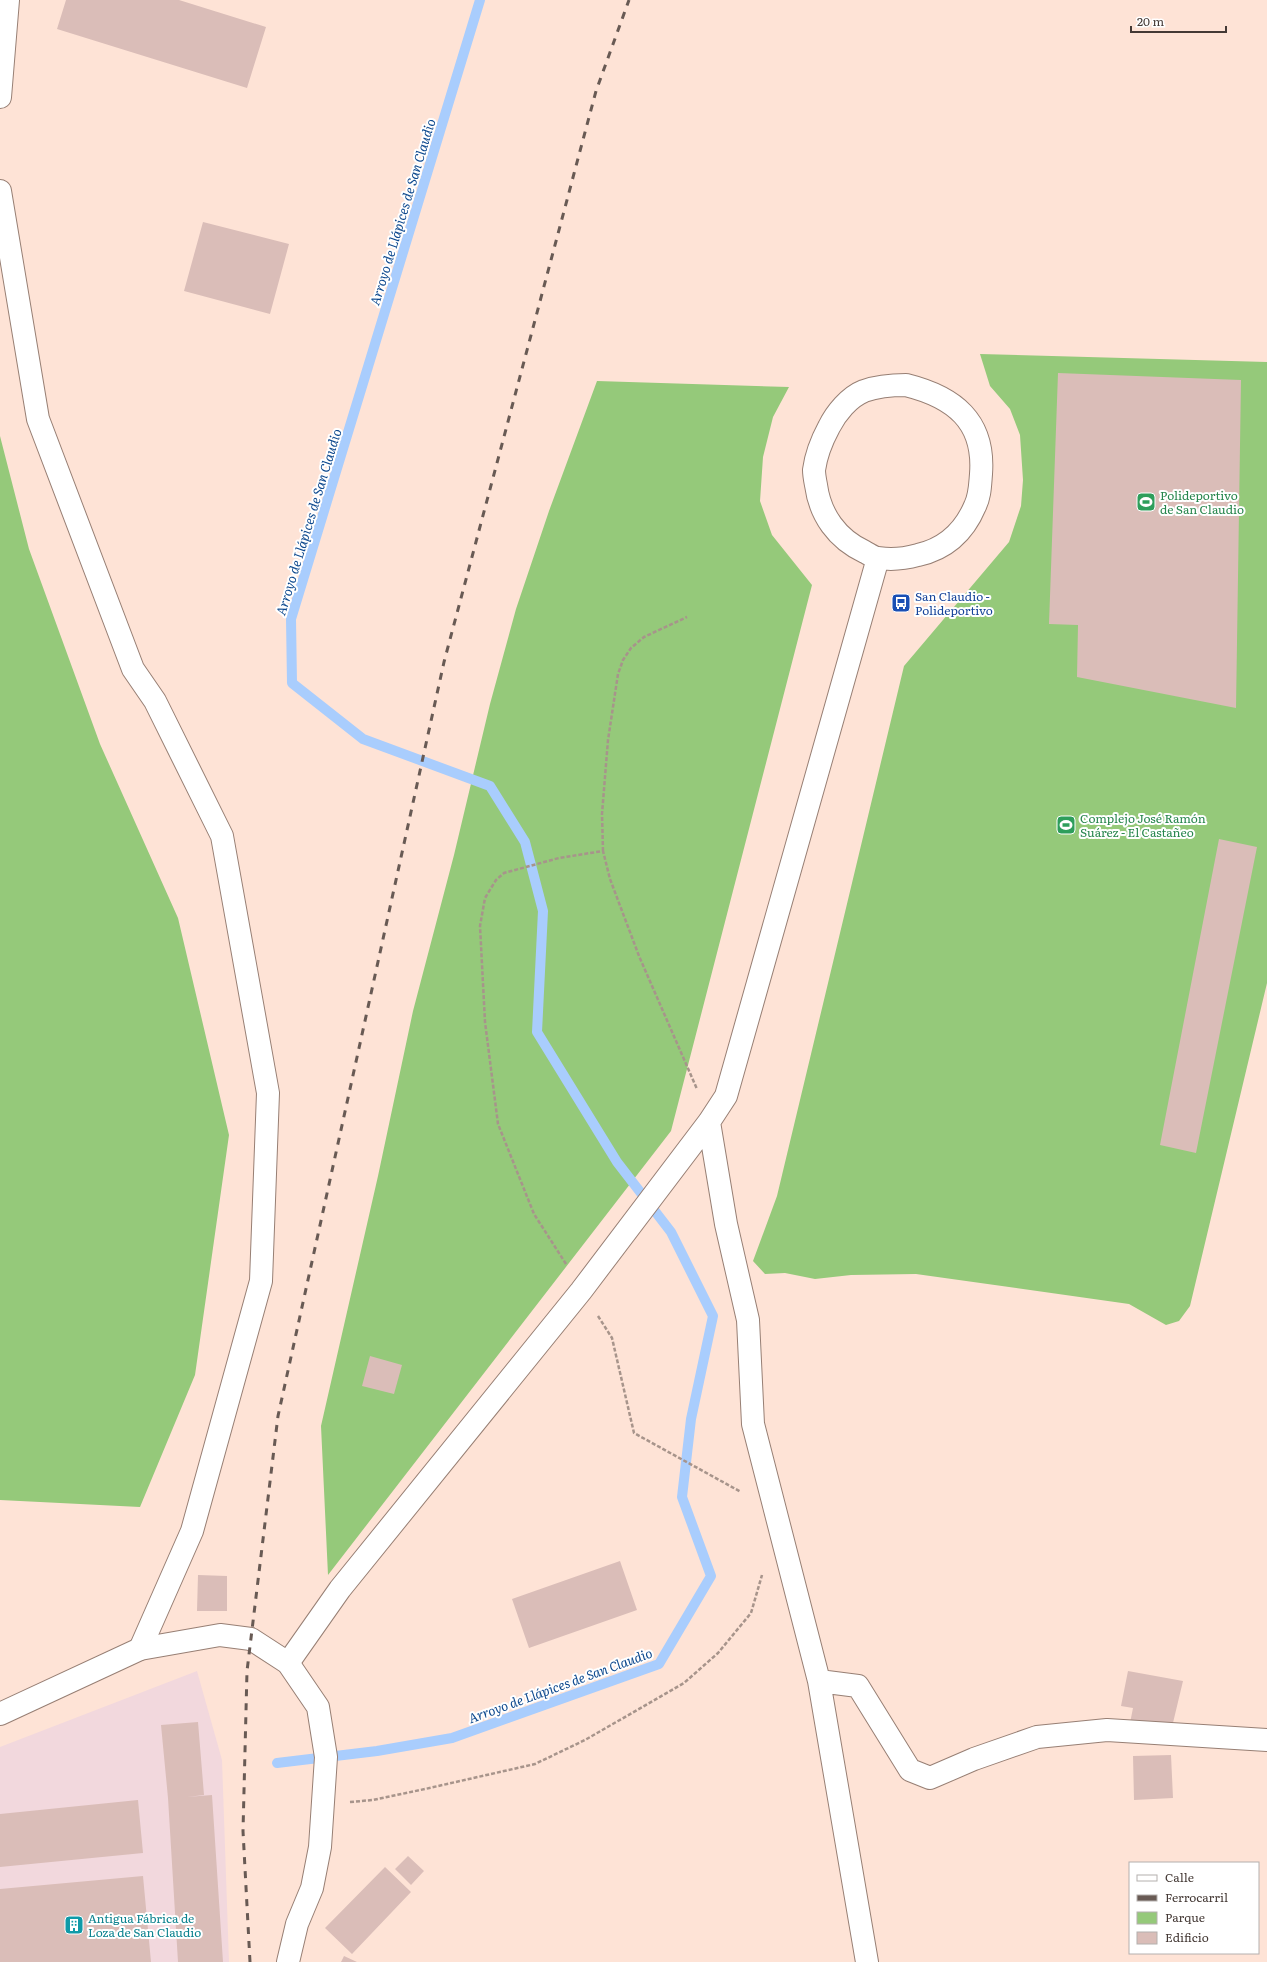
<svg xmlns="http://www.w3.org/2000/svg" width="1267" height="1962" viewBox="0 0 1267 1962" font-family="Literata,serif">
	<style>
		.industrial { fill: #f2d8dd }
		.green { fill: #95c97a }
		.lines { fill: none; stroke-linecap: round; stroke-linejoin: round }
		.stream { stroke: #a9cdfd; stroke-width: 10 }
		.building { fill: #dabdb8 }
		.minor-casing { stroke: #977f74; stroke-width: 24 }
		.tertiary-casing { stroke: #977f74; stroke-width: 24 }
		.path { stroke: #a7948b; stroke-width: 2.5; stroke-dasharray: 4 2; stroke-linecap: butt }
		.minor { stroke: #fff; stroke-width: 22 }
		.tertiary { stroke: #fff; stroke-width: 22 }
		.rail { stroke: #685a54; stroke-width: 3; stroke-dasharray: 7 7; stroke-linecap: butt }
		.labels { text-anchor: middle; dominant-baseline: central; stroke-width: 4; stroke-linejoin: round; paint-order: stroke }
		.leisure-label { font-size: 12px; fill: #27864d; stroke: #fff; text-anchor: start }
		.transit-label { font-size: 12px; fill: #164399; stroke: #fff; text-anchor: start }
		.culture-label { font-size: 12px; fill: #0d838f; stroke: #fff; text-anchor: start }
		.water-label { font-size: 13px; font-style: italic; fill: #0e498e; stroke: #fff }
	</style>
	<rect width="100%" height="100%" fill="#fee3d6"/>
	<!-- industrial -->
	<path class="industrial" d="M197 1671 222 1760 229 1962H0V1747Z"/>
	<!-- green -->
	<path class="green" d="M980 354 1267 362V983L1190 1306 1179 1321 1166 1325 1129 1304 916 1274 851 1275 815 1279 785 1273 765 1274 753 1261 777 1196 904 666 1009 542 1021 506 1023 480 1020 435 1010 409 990 386Z
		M597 381 789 387 773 417 763 457 760 501 772 535 812 585 671 1131 328 1575 321 1426 378 1176 413 1011 454 855 490 704 516 609 549 511Z
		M0 436 29 549 100 744 178 918 229 1135 195 1375 140 1507 0 1500Z"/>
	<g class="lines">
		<!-- stream -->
		<path class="stream" d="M277 1763 377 1751 452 1738 659 1664 711 1576 682 1497 691 1419 713 1316 671 1232 617 1162 537 1032 543 911 525 842 490 786 363 739 292 683 291 619 480 0"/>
	</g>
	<!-- building -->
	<path class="building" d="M66 0H179L266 27 247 88 57 29Z
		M203 222 289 244 270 314 184 291Z
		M1058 373 1241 380 1236 708 1077 677 1078 625 1049 624Z
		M1219 839 1257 847 1196 1153 1160 1145Z
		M370 1356 402 1365 394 1394 362 1386Z
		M620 1561 637 1610 529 1648 512 1599Z
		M198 1575 227 1576V1611H197Z
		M1128 1671 1183 1681 1172 1727 1130 1723 1133 1708 1121 1706Z
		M198 1722 204 1795 187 1797 212 1795 223 1962H178L168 1798 161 1725Z
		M1171 1755 1173 1798 1134 1800 1133 1756Z
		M138 1800 143 1853 0 1867V1814Z
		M408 1856 424 1871 411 1885 395 1869Z
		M385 1867 411 1892 352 1954 325 1928Z
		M143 1876 151 1962H0V1889Z
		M344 1956 357 1962H341Z"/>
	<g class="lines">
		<!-- minor casing -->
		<g class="minor-casing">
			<path id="minor" d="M0 97 8 0
				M0 191 38 419 133 669 155 701 222 836 268 1093 261 1281 192 1531 140 1649
				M906 385C954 397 985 421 981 474 980 486 980 496 975 506 964 532 945 549 918 555 907 558 891 560 879 558 874 558 869 554 865 552 837 539 820 515 816 485 815 480 814 474 814 470 816 455 822 440 829 427 836 413 849 397 864 391 878 386 892 385 906 385Z
				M709 1122 726 1224 748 1320 753 1424 819 1681 867 1962
				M288 1663 340 1589 581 1291 709 1122 726 1096 878 558
				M819 1681 858 1686 910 1770 930 1778 974 1759 1037 1737 1107 1730 1267 1740"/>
		</g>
		<!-- tertiary casing -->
		<g class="tertiary-casing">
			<path id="tertiary" d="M0 1714 140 1649 220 1635 251 1639 288 1663 318 1707 326 1757 320 1847 312 1888 297 1924 288 1962"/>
		</g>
		<!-- path -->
		<path class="path" d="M603 851 602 814 608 740 618 674 623 660 631 648 644 637 687 617
			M566 1264 534 1214 498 1124 485 1022 480 926 485 898 496 880 504 873 559 858 603 851 610 879 639 956 697 1089
			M598 1316 612 1338 634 1433 741 1492
			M350 1802 373 1800 425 1789 535 1764 585 1740 684 1683 718 1653 751 1613 762 1575"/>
		<!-- minor -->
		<use href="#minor" class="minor"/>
		<!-- tertiary -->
		<use href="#tertiary" class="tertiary"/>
		<!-- rail -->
		<path class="rail" d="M250 1962 243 1831 247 1671 278 1416 444 662 596 91 629 0"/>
	</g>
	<!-- icons -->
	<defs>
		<g id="stadium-square" transform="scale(1)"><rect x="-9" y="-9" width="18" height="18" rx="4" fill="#2e9e5b" stroke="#fff"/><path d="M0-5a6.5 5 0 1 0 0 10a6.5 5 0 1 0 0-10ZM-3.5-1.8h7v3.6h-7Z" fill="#fff"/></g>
		<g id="bus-square" transform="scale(1)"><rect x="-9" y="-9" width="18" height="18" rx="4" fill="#1a4fb4" stroke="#fff"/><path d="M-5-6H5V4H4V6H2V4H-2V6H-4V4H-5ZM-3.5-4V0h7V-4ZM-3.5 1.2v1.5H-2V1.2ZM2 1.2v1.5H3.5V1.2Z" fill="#fff"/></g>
		<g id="building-square" transform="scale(1)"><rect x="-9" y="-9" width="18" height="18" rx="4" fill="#0f9aa8" stroke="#fff"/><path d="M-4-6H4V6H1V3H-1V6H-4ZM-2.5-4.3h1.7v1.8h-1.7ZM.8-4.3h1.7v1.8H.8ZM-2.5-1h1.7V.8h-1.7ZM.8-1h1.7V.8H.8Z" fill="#fff"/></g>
	</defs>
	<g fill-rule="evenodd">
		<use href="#stadium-square" x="1146" y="502"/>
		<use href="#bus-square" x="901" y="603"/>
		<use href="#stadium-square" x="1066" y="825"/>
		<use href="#building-square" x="74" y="1925"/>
	</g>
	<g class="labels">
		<!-- leisure labels -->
		<g class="leisure-label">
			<text x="1160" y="495">Polideportivo<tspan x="1160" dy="14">de San Claudio</tspan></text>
			<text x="1080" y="818">Complejo José Ramón<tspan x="1080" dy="14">Suárez - El Castañeo</tspan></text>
		</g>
		<!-- transit labels -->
		<g class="transit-label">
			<text x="915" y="596">San Claudio -<tspan x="915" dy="14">Polideportivo</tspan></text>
		</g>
		<!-- culture labels -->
		<g class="culture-label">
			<text x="88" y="1918">Antigua Fábrica de<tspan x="88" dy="14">Loza de San Claudio</tspan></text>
		</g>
		<!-- water labels -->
		<g class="water-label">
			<text transform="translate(402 212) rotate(-73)">Arroyo de Llápices de San Claudio</text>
			<text transform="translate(308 522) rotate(-73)">Arroyo de Llápices de San Claudio</text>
			<text transform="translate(560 1685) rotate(-20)">Arroyo de Llápices de San Claudio</text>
		</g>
	</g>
	<!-- legend -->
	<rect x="1129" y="1862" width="130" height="92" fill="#ffffff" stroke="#b4b0ae"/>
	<rect x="1137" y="1875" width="20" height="6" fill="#ffffff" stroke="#b4b0ae"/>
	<text x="1165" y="1882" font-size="12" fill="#443935">Calle</text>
	<rect x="1137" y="1895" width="20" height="6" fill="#685a54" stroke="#b4b0ae"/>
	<text x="1165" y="1902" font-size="12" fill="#443935">Ferrocarril</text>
	<rect x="1137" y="1912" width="20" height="12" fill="#95c97a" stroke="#b4b0ae"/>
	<text x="1165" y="1922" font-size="12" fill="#443935">Parque</text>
	<rect x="1137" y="1932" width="20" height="12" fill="#dabdb8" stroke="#b4b0ae"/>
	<text x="1165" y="1942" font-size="12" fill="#443935">Edificio</text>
	<!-- scale -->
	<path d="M1131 26v6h95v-6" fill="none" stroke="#443935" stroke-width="2"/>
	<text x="1137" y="26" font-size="12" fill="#443935" stroke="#ffffff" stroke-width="3" paint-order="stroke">20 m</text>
</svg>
